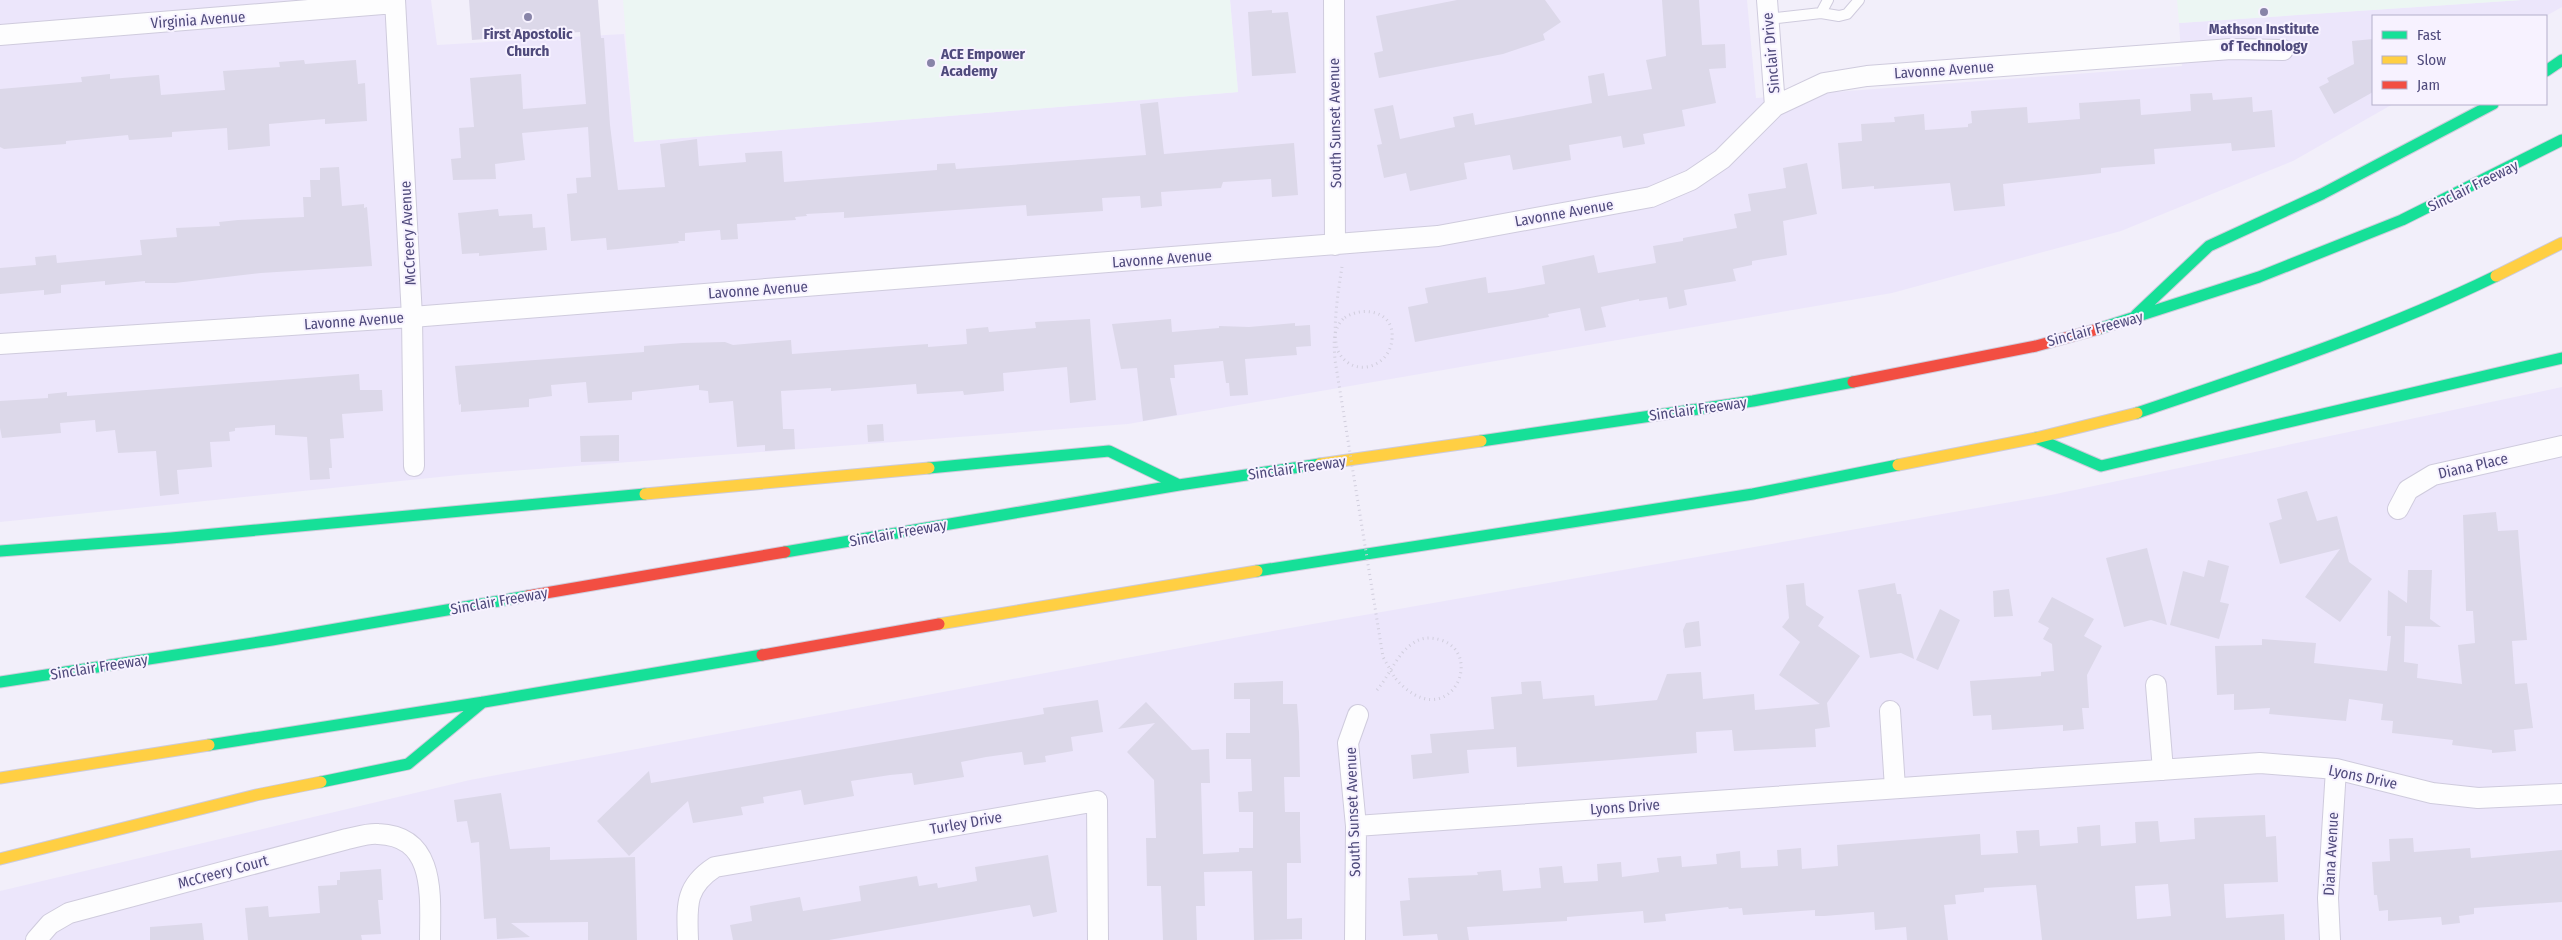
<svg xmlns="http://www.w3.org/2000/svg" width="2562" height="940" viewBox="0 0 2562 940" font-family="'Fira Sans Condensed',sans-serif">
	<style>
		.residential { fill: #ece6fb }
		.education { fill: #ecf6f3 }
		.building { fill: #dcd8e9; fill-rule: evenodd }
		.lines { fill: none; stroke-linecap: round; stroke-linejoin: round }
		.lane-casing { stroke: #cfcbdd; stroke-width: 12 }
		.street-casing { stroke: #cfcbdd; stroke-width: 22 }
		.fast-casing { stroke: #cdcbdb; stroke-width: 13 }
		.slow-casing { stroke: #cdcbdb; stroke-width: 13 }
		.jam-casing { stroke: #cdcbdb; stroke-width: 13 }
		.path { stroke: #d1cedd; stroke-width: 3; stroke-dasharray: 1 4; stroke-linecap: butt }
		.lane { stroke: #fdfdfe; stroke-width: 10 }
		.street { stroke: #fdfdfe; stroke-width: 20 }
		.fast { stroke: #16e098; stroke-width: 11 }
		.slow { stroke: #ffcf43; stroke-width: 11 }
		.jam { stroke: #f24e42; stroke-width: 11 }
		.path-bridge { stroke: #d1cedd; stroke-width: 3; stroke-dasharray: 1 4; stroke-linecap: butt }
		.poi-dot { fill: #8884a8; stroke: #f7f2ff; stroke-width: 2 }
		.labels { text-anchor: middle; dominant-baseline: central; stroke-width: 4; stroke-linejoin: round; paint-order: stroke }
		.street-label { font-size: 15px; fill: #4f4a7c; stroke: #f7f2ff }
		.poi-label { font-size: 15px; font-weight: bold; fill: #4f4a7c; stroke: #f7f2ff }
	</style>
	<rect width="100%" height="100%" fill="#f2effa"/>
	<!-- residential -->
	<path class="residential" d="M0 0H431L437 45 624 34 634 142 1238 92 1230 0H1747L1756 98 2182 66 2179 23 2522 0H2562V7L2546 16H2373V104H2393L2293 161 2121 231 1892 293 1128 424 459 475 0 522Z
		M2562 387V940H0V891L470 780 1239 637 2051 495Z"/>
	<!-- education -->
	<path class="education" d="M623 0H1230L1238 92 634 142Z
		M2177 0H2522L2179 23Z"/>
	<!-- building -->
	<path class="building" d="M469 0H598L601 38H604L610 125 618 190 665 187 660 144 697 139 699 166 746 162 745 153 782 151 784 182 937 170V164L955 163 956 169 1146 155 1140 104 1158 102 1164 154 1294 143 1298 195 1272 197 1271 179 1223 182 1221 188 1161 192 1162 206 1141 208 1140 196 1102 198 1103 211 1027 216 1026 205 844 218V212L806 214 807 216 795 217 796 220 737 224 738 239 721 240 720 230 685 233V241H678L679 243 607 250 606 238 571 241 567 194 577 193 576 178 591 177 588 127 522 133 525 160 495 164 496 179 453 180 451 159 461 158 459 128 474 127 470 78 521 74 523 109 586 104 580 32 472 40Z
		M1457 0H1545L1561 22 1543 34 1545 40 1503 54 1379 78 1374 53 1383 51 1376 16Z
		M1662 0H1699L1702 45 1725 44 1726 68 1709 69 1716 103 1682 110 1685 126 1643 134 1645 144 1623 148 1621 136 1569 145 1571 160 1513 170 1510 155 1464 163 1467 179 1410 191 1406 173 1384 178 1377 145 1382 144 1374 109 1393 105 1400 139 1455 127 1453 117 1473 113 1475 125 1592 103 1588 76 1604 73 1608 96 1652 89 1646 60 1666 56Z
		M1272 10V13L1288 12 1296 73 1252 76 1248 12Z
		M2373 39V92L2334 114 2319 87 2329 82 2327 78 2354 64 2352 41Z
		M304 60 305 64 356 60 358 84 365 83 367 121 325 124V119L269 124 270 146 228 150 227 128 172 132V137L129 140 128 135 66 141V144L4 149 0 147V89L82 82 81 77 110 74V79L159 75 161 95 225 90 223 71 280 67 279 62Z
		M2212 93 2213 100 2252 97 2253 112 2272 110 2275 147 2232 151 2231 143 2154 149 2155 164 2101 168V173L2003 184 2005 206 1954 211 1950 183 1874 189V186L1842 189 1838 143 1862 141 1861 124 1895 122 1894 117 1924 114 1925 130 1968 127V124L1972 123 1971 111 2027 107 2028 123 2080 119 2079 103 2140 99 2141 115 2191 111 2190 94Z
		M1807 163 1817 214 1783 221 1787 255 1752 261V265L1733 269 1736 281 1684 290 1687 305 1669 309 1667 297 1639 301V299L1601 307 1606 327 1585 331 1580 308 1548 314 1549 317 1415 342 1408 307 1428 303 1425 288 1486 277 1488 293 1512 290 1545 284 1542 266 1594 255 1598 273 1656 263 1653 246 1683 241V238L1737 228 1734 214 1751 211 1748 194 1786 188 1783 168Z
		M339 167 342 206 364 204V208L367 207 372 266 261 273 175 283H145V281L105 285V281L61 285V293L44 295V290L0 294V268L36 265 35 257 56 255 57 263 142 255 140 240 177 237 176 228 220 226 219 222 238 220 304 217 303 197H311L310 180H320V168Z
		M498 209 499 216 532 214 533 228 545 227 547 250 479 256V253L462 254 458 213Z
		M1090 319 1096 400 1070 403 1067 367 1003 373 1004 391 964 395 963 391 917 394 916 384 831 391V388L781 391 783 429H794L795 449 765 451V445L737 447 733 401 709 403 708 391 699 390V385L632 392V400L588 403 586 382 551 385 552 396 529 399V407L461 412V404L459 405 455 366 644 352V346L683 343 725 342 733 345 791 340 792 354 928 344V347L967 344 966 329 988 327 989 332 1036 328 1035 322Z
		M1171 319 1172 332 1219 328V326L1249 327 1295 323V326L1310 325 1311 346 1296 347 1297 355 1245 359 1248 395 1230 396 1229 383H1226L1223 361 1174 365 1175 378H1170L1177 415 1143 421 1137 368 1121 369 1112 324Z
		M359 374 360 390H382L383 411 342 414 344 438 330 439 332 468H329L330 479 310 480 307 437 275 435V425L235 428V431L229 432 230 441 210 442 212 467 177 470 179 494 160 496 156 451 118 453 115 430 96 432 95 420 60 423 61 433 2 438 0 428V401L48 398V394L67 392V396Z
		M883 424 884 441 868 442 867 425Z
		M619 435V461L581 462 580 436Z
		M2307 491 2317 521 2337 516 2349 562 2372 579 2340 622 2305 597 2340 549 2280 564 2269 523 2282 519 2277 499Z
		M2496 512 2498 531 2518 530 2520 557 2527 640 2512 641 2515 684 2527 683 2533 728 2514 730 2516 751 2492 753V750L2452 745 2453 740 2392 733 2393 721 2381 720 2383 704 2349 699 2346 721 2269 714 2270 708 2234 710V694L2217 695 2215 646 2262 645V639L2316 643 2314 663 2387 671 2391 636H2387L2388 590 2407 603 2408 570H2432L2430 619 2441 627 2405 626 2404 662 2418 664 2417 678 2462 684 2458 645 2475 643 2473 611H2466L2463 515Z
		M2147 548 2167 625 2151 620 2124 627 2106 558Z
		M2208 560 2229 566 2220 602 2229 604 2219 639 2170 625 2183 571 2204 577Z
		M1804 583 1806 605 1824 617 1818 626 1860 656 1827 703 1830 727 1815 729 1816 747 1734 751 1732 730 1696 732 1697 753 1612 760 1517 767 1516 747 1467 750 1469 773 1413 779 1411 755 1432 753 1430 734 1494 729 1491 697 1522 694 1521 682 1541 681 1543 699 1594 695 1595 706 1657 700 1667 674 1701 672 1703 699 1754 694 1755 710 1820 704 1779 675 1800 642 1782 627 1789 618 1786 585Z
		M1895 583 1897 594H1901L1914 659 1901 653 1870 658 1858 590Z
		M2009 589 2013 616 1994 617 1993 591Z
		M2052 597 2094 619 2084 636 2102 646 2087 675 2089 708H2082L2084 729 2063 731V725L1992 730 1991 715 1973 716 1970 681 2041 676V672L2054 671 2052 644 2043 639 2049 628 2038 622Z
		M1940 609 1960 620 1938 670 1916 660Z
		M1699 621 1701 646 1685 648 1683 630 1686 623Z
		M1283 681V704H1297L1299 732 1300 777H1284L1285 812H1300V833L1301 863H1287V919L1302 918V939L1254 940 1252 871 1204 872 1205 906H1196L1197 940H1163L1161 886H1147L1146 838H1156L1154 780 1127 752 1155 723 1118 729 1146 702 1192 750 1209 749 1210 783H1201L1203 854 1239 852V848H1253V812H1239L1238 792 1252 791 1251 759H1226V733H1250V699H1234V683Z
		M1098 700 1103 732 1071 737 1073 751 1045 756 1046 762 1024 765 1022 752 986 757 961 762 964 777 914 785 912 773 890 775 851 781 854 796 804 805 801 790 763 797 764 803 741 807 743 815 693 823 688 801 629 856 597 821 649 771 651 783 1044 714 1043 708Z
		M501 793 510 849 550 847V860L635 857 637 940H588V922L511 923 530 937 497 939 496 918 484 919 479 842 471 843 467 821 457 822 454 800Z
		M2265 815 2266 837 2276 836 2278 882 2224 884 2226 918 2284 914 2285 940H2042L2036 885 1984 888V892L1955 895 1956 904 1944 905 1948 940H1907L1906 927 1875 930 1874 912 1824 916H1815V910L1743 915 1742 908 1729 909 1728 907 1665 914 1666 921 1644 923 1643 911 1567 917V921L1467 927 1469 940H1438L1437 934 1403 936 1400 901 1410 900 1408 878 1478 875 1477 872 1501 870 1503 891 1541 888 1539 868 1562 866 1564 883 1598 881 1597 864 1621 862 1622 877 1659 872 1657 858 1681 856 1682 867 1717 864 1716 854 1740 851 1741 868 1778 866 1777 850 1801 848 1802 869 1838 866 1837 845 1980 834 1981 855 2018 853 2016 831 2039 830 2040 846 2078 843 2077 827 2100 825 2101 846 2136 843 2135 822 2158 821 2160 842 2195 839 2194 818ZM2168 884 2171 916 2137 919 2135 886Z
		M2413 838 2414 852 2470 848 2471 858 2562 850V902L2474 908V914L2459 916 2460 923 2442 925 2441 917 2388 921V910L2379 911 2377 895H2374L2372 862 2390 861 2389 839Z
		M1048 855 1057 912 1033 917 1030 905 829 940H733L730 925 752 921 750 906 800 897 803 911 861 901 859 886 917 876 919 886 937 883 938 888 977 881 975 867Z
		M381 869 383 900H378L381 934 361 935 362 940H248L245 908 268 906 269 917 320 913 318 886 337 885V880H340V872Z
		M202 923 204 940H150V927Z"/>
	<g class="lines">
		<!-- lane casing -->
		<g class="lane-casing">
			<path id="lane" d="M1821 13 1828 0
				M1768 19 1821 13 1839 16 1847 14 1859 0"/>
		</g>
		<!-- street casing -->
		<g class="street-casing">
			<path id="street" d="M395 0 412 317 414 466
				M1334 0 1335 245
				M1767 0 1775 106
				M0 35 395 3
				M0 344 412 317 1438 236 1651 197 1691 180 1722 159 1775 106 1824 83 1867 76 2231 49 2283 50
				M2398 509 2408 490 2433 475 2562 446
				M2156 685 2163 770
				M1890 711 1895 788
				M1356 826 2260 763 2336 769 2432 793 2478 798 2562 794
				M36 940 50 924 69 913 347 839C357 837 368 833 378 834 437 836 430 897 430 940
				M688 940C687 907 684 887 715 867L1097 801 1098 940
				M1355 940 1356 826 1348 743 1358 715
				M2330 940 2328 898 2336 769"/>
		</g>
		<!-- fast casing -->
		<g class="fast-casing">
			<path id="fast" d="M2546 71 2562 60
				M2136 315 2209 246 2322 194 2493 104
				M2098 329 2259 277 2402 220 2562 140
				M2137 413C2258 372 2381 332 2496 276
				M2036 438 2101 466 2562 358
				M1481 441 1753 401 1853 382
				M929 468 1109 451 1179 485
				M0 551 171 538 645 494
				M785 552 1179 485 1320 464
				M1257 571 1753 494 1898 465
				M0 682 272 640 528 596
				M209 745 484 702 762 655
				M321 782 408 764 483 702"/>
		</g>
		<!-- slow casing -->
		<g class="slow-casing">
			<path id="slow" d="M2496 276 2562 243
				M1320 464 1481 441
				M1898 465 2036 438 2137 413
				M645 494 929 468
				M939 624 1257 571
				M0 778 209 745
				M0 859 256 795 321 782"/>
		</g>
		<!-- jam casing -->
		<g class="jam-casing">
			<path id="jam" d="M1853 382 2036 346 2098 329
				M528 596 785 552
				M762 655 939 624"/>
		</g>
		<!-- path -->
		<path class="path" d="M1342 267C1339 286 1331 334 1338 351 1352 379 1390 368 1392 339 1395 310 1361 305 1343 319
			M1377 690C1389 676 1397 654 1412 644 1421 637 1430 637 1441 640 1487 655 1447 738 1395 678"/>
		<!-- lane -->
		<use href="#lane" class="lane"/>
		<!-- street -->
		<use href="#street" class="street"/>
		<!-- fast -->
		<use href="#fast" class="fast"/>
		<!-- slow -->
		<use href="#slow" class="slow"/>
		<!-- jam -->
		<use href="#jam" class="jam"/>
		<!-- path-bridge -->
		<path class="path-bridge" d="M1343 319C1332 331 1334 344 1335 360L1383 657 1395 678"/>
	</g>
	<!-- markers -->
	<g class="poi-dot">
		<circle cx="2264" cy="12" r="5"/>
		<circle cx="528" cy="17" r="5"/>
		<circle cx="931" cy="63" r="5"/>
	</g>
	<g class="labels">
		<!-- street labels -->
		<g class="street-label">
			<text transform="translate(198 20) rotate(-4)">Virginia Avenue</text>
			<text transform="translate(1771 53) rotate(-95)">Sinclair Drive</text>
			<text transform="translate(1944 70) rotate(-4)">Lavonne Avenue</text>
			<text transform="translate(1335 123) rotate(-91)">South Sunset Avenue</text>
			<text transform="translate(2473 186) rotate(-26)">Sinclair Freeway</text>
			<text transform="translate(1564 213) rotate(-10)">Lavonne Avenue</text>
			<text transform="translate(408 233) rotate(-93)">McCreery Avenue</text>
			<text transform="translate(1162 259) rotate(-4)">Lavonne Avenue</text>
			<text transform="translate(758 290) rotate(-4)">Lavonne Avenue</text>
			<text transform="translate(354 321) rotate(-4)">Lavonne Avenue</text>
			<text transform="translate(2095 329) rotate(-15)">Sinclair Freeway</text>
			<text transform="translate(1698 409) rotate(-8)">Sinclair Freeway</text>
			<text transform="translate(2473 466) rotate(-13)">Diana Place</text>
			<text transform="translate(1297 468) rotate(-8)">Sinclair Freeway</text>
			<text transform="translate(898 533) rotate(-10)">Sinclair Freeway</text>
			<text transform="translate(499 601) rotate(-10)">Sinclair Freeway</text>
			<text transform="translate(99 667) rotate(-9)">Sinclair Freeway</text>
			<text transform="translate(2363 777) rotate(12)">Lyons Drive</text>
			<text transform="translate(1625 807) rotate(-4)">Lyons Drive</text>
			<text transform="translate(1353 812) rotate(-92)">South Sunset Avenue</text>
			<text transform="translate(966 823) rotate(-10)">Turley Drive</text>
			<text transform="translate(2331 854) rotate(-87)">Diana Avenue</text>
			<text transform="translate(223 872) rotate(-15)">McCreery Court</text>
		</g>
		<!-- poi labels -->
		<g class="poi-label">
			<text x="2264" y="29">Mathson Institute<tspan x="2264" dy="17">of Technology</tspan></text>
			<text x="528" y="34">First Apostolic<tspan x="528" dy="17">Church</tspan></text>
			<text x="941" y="54" text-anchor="start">ACE Empower<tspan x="941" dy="17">Academy</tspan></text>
		</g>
	</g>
	<!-- legend -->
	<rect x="2372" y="15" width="175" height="90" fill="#f7f2ff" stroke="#b4afcb"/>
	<rect x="2382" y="31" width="25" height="8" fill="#16e098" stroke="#b4afcb"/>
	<text x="2417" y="40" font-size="15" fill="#4f4a7c">Fast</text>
	<rect x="2382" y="56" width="25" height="8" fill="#ffcf43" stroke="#b4afcb"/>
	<text x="2417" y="65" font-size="15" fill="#4f4a7c">Slow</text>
	<rect x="2382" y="81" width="25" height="8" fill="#f24e42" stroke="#b4afcb"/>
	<text x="2417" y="90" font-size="15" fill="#4f4a7c">Jam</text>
</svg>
